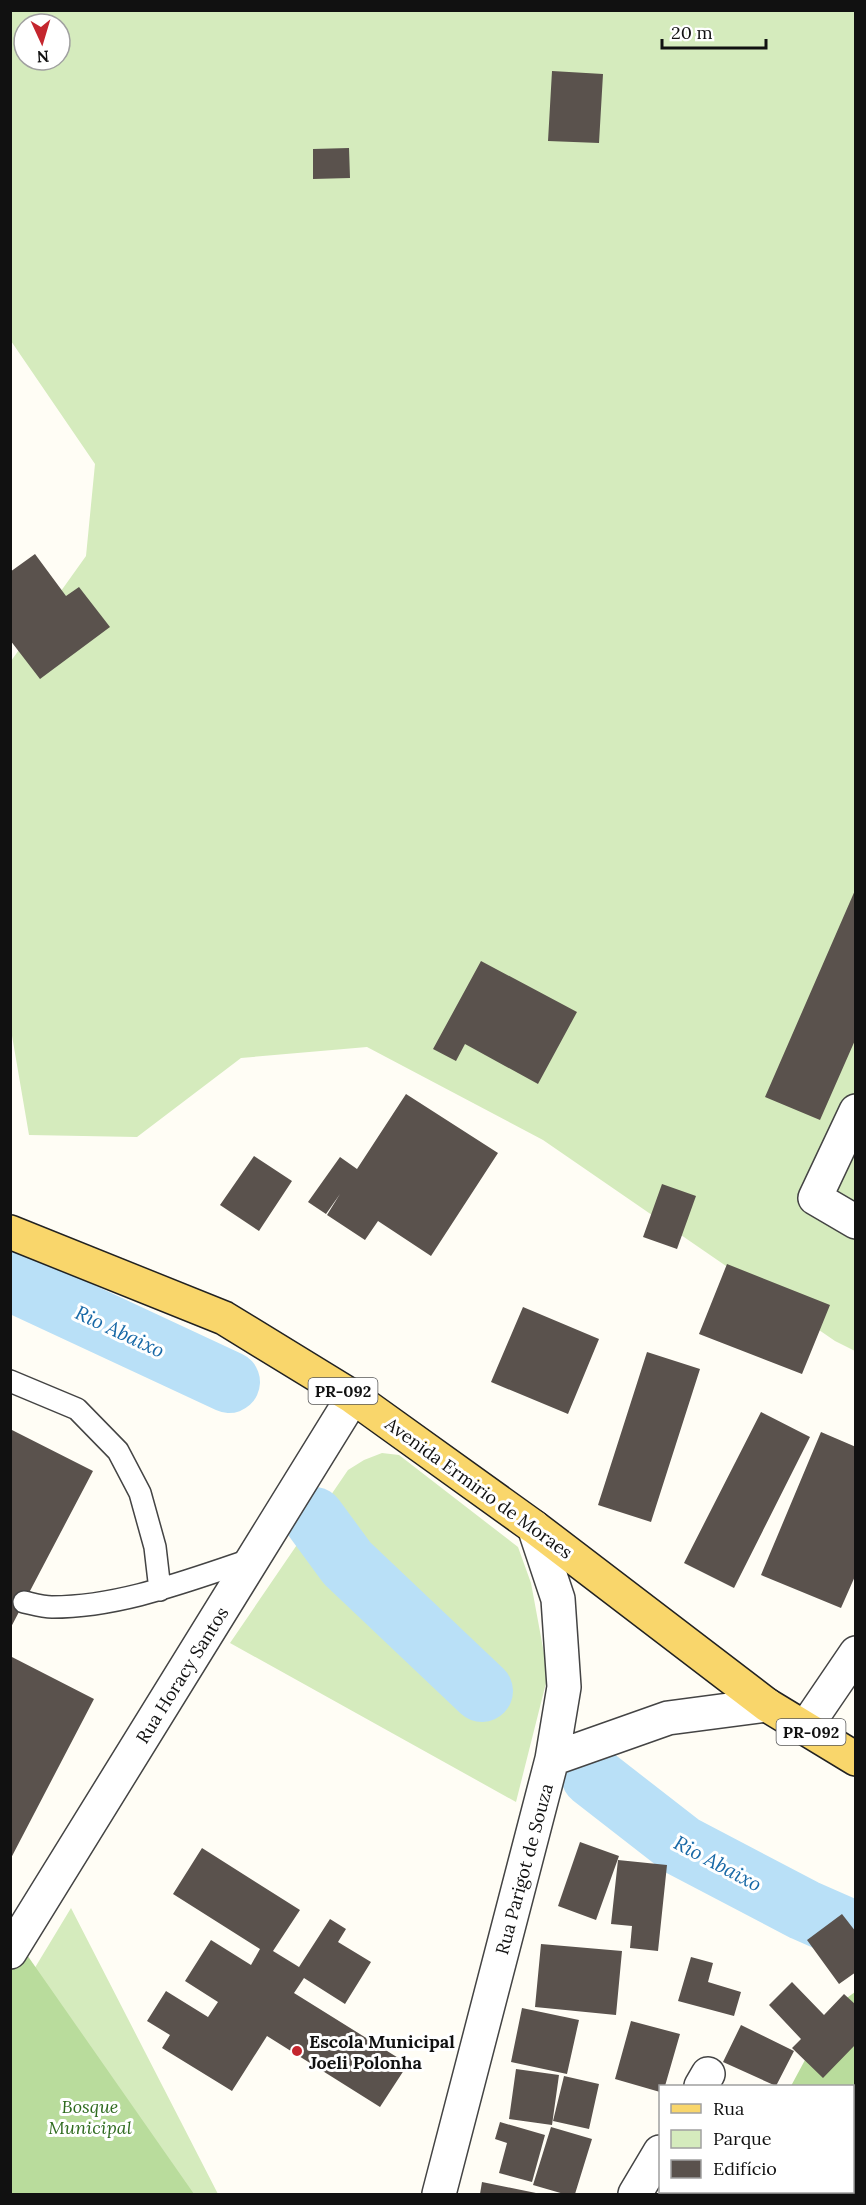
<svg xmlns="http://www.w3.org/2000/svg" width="866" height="2205" viewBox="0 0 866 2205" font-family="Lora,serif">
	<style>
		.green { fill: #d5ebbd; fill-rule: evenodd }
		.forest { fill: #b9dc9c }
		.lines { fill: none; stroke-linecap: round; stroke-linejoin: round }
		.river { stroke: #b9e0f7; stroke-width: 62 }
		.building { fill: #5a524d }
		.service-casing { stroke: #444; stroke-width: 24 }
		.minor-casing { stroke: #444; stroke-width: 36 }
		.tertiary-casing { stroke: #444; stroke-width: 36 }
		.primary-casing { stroke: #222; stroke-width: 36 }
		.service { stroke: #fff; stroke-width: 21 }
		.minor { stroke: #fff; stroke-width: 33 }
		.tertiary { stroke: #fff; stroke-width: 33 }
		.primary { stroke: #f9d66b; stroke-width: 33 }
		.poi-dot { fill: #c4262e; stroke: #fff; stroke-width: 2 }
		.labels { text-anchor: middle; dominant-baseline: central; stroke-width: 6; stroke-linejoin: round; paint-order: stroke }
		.shield { fill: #fff; stroke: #585858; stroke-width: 1.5 }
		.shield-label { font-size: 16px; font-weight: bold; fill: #111 }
		.street-label { font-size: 18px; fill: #111; stroke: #fff }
		.poi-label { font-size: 18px; font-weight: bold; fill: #111; stroke: #fff; text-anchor: start }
		.park-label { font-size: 18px; font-style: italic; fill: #2f6b1f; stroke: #fff }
		.water-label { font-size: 20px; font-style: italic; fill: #1768a6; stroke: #fff }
	</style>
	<rect width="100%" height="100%" fill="#fffdf5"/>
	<!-- green -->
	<path class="green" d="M10 11H855V1351L835 1341 543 1140 367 1047 241 1058 137 1137 29 1135 10 1024 11 661 86 556 95 464 11 341ZM24 24H60V60H24Z
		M382 1453 399 1455 518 1547 531 1583 548 1675 516 1802 230 1643 348 1470 364 1460Z
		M71 1908 218 2194H11L10 2009Z"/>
	<!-- forest -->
	<path class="forest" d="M11 1932 194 2194H11Z
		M855 1992V2194H790V2192H852V2086H791L833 2008Z"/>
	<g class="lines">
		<!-- river -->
		<path class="river" d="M10 1280 229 1382
			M314 1518 347 1563 482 1691
			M592 1776 682 1846 804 1910 856 1933"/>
	</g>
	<!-- building -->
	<path class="building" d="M552 71 603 74 599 143 548 141Z
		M349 148 350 178 313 179V149Z
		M35 554 66 596 79 587 110 627 40 679 10 640V572Z
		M856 888V1038L820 1120 765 1097Z
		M481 961 577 1012 538 1084 465 1044 456 1061 433 1049Z
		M406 1094 498 1153 431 1256 378 1221 365 1240 327 1215 340 1194 326 1214 308 1202 340 1157 357 1169Z
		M254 1156 292 1181 259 1231 220 1205Z
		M662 1184 696 1196 677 1249 643 1237Z
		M727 1264 830 1305 802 1374 699 1334Z
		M523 1307 599 1339 568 1414 491 1382Z
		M647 1352 700 1369 651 1522 598 1505Z
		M761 1412 810 1437 734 1588 684 1563Z
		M10 1429 93 1471 10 1629Z
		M821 1432 856 1447V1574L841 1608 761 1575Z
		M10 1656 94 1699 10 1860Z
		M580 1842 619 1856 596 1920 558 1906Z
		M202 1848 300 1910 273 1951 299 1967 330 1919 346 1929 338 1942 371 1962 345 2004 304 1978 294 1993 408 2064 380 2107 267 2036 232 2091 162 2048 170 2035 147 2021 166 1991 208 2017 218 2002 185 1981 211 1940 251 1965 260 1949 173 1894Z
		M618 1860 667 1865 658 1951 630 1948 632 1926 611 1924Z
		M842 1914 856 1932V1972L839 1984 807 1940Z
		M541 1944 622 1951 616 2015 535 2007Z
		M691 1957 713 1963 708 1982 741 1992 734 2016 678 2001Z
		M792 1982 824 2015 844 1994 856 2005V2044L823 2078 792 2048 801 2039 769 2005Z
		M522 2008 579 2020 567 2074 511 2062Z
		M631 2021 680 2034 665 2086H660V2092L615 2079Z
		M741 2025 794 2051 776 2086 723 2062Z
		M516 2069 559 2075 552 2125 509 2119Z
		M564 2076 599 2084 589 2129 553 2121Z
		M500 2122 545 2135 532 2182 499 2173 507 2143 495 2139Z
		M551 2127 592 2139 575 2194H564L533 2185Z
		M482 2182 536 2193V2194H480Z
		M671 2192H759L763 2194H669Z"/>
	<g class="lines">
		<!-- service casing -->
		<g class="service-casing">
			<path id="service" d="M10 1381 77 1409 118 1451 140 1493 155 1547 160 1590
				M24 1602C33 1604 43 1607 52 1607 121 1607 189 1580 253 1559"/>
		</g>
		<!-- minor casing -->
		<g class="minor-casing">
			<path id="minor" d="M856 1111 815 1198 856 1222
				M805 1728 856 1653
				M701 2086 708 2074
				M635 2194 660 2152"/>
		</g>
		<!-- tertiary casing -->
		<g class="tertiary-casing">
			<path id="tertiary" d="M552 1759 668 1718 767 1705
				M10 1952 353 1397
				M439 2194 552 1759 564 1687 558 1599 534 1527"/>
		</g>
		<!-- primary casing -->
		<g class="primary-casing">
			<path id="primary" d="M10 1232 224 1318 353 1397 534 1527 767 1705 856 1759"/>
		</g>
		<!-- service -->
		<use href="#service" class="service"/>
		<!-- minor -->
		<use href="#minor" class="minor"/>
		<!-- tertiary -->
		<use href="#tertiary" class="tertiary"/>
		<!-- primary -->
		<use href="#primary" class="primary"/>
	</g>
	<!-- markers -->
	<circle class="poi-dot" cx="297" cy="2051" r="6"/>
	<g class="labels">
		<!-- shield labels -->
		<g class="shield">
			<rect x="308.5" y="1378" width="69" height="26" rx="4.5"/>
			<rect x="776.5" y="1719" width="69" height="26" rx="4.5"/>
		</g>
		<g class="shield-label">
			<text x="343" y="1391">PR-092</text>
			<text x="811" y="1732">PR-092</text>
		</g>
		<!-- street labels -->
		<g class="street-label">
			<text transform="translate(479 1488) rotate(36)">Avenida Ermirio de Moraes</text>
			<text transform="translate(182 1675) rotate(-58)">Rua Horacy Santos</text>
			<text transform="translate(524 1869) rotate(-75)">Rua Parigot de Souza</text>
		</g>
		<!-- poi labels -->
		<g class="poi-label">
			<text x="309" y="2041">Escola Municipal<tspan x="309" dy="21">Joeli Polonha</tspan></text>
		</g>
		<!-- park labels -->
		<g class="park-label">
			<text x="90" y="2106">Bosque<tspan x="90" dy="21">Municipal</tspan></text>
		</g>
		<!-- water labels -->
		<g class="water-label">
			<text transform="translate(120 1331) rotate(25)">Rio Abaixo</text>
			<text transform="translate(718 1863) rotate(28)">Rio Abaixo</text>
		</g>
	</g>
	<!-- border -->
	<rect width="866" height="2205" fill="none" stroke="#111111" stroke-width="24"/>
	<!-- legend -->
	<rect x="659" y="2085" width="195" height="108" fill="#ffffff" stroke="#a0a0a0" stroke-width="1.5"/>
	<rect x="671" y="2104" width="30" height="9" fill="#f9d66b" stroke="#a0a0a0" stroke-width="1.5"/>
	<text x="713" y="2115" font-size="18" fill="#111111">Rua</text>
	<rect x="671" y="2130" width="30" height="18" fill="#d5ebbd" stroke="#a0a0a0" stroke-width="1.5"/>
	<text x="713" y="2145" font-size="18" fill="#111111">Parque</text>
	<rect x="671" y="2160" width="30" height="18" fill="#5a524d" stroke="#a0a0a0" stroke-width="1.5"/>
	<text x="713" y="2175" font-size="18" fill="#111111">Edifício</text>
	<!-- north arrow -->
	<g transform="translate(42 42) rotate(176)"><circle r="28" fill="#ffffff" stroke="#a0a0a0" stroke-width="1.5"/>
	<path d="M0-4.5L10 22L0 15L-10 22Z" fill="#c4262e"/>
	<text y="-9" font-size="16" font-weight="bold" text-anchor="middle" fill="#111111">N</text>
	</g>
	<!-- scale -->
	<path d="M662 39v9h104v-9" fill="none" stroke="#111111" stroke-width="3"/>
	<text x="671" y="39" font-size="18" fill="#111111" stroke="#ffffff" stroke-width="4.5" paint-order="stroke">20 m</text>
</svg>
